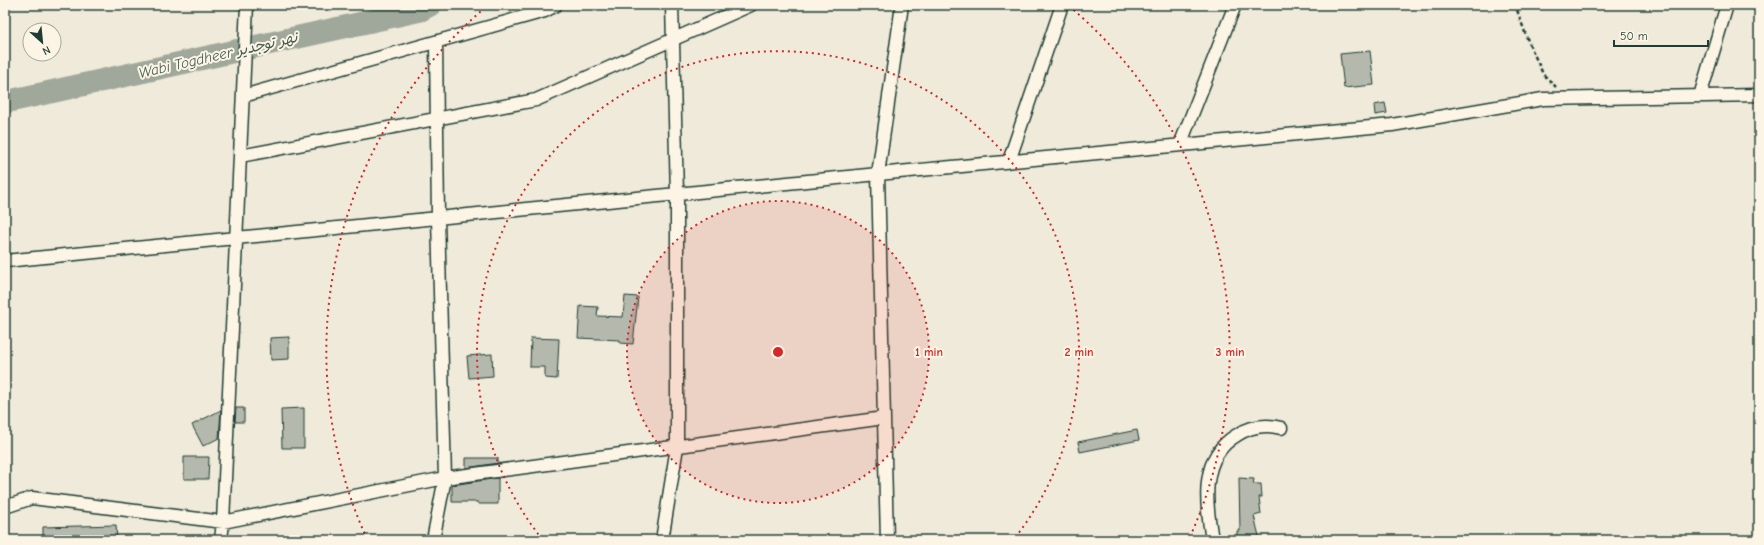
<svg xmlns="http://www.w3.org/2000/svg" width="1764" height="545" viewBox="0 0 1764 545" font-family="'Comic Neue','Playpen Sans Arabic',sans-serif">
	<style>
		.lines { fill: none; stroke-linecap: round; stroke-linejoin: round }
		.river { stroke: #9fa89a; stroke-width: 23 }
		.building { fill: #b5b9ad; stroke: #1f3d34 }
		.street-casing { stroke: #1f3d34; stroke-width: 15 }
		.path { stroke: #1f3d34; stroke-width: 2.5; stroke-dasharray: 4 3; stroke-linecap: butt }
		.street { stroke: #fcf5e5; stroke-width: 12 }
		.ring { fill: none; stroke: #d62828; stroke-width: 2; stroke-dasharray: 2 4 }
		.labels { text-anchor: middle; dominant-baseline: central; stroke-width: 4; stroke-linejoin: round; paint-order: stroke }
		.water-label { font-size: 15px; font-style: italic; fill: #455d53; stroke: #fcf5e5 }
		.centre { fill: #d62828; stroke: #fcf5e5; stroke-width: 2 }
		.ring-label { font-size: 12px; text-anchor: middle; font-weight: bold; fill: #d62828; stroke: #fcf5e5; stroke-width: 4; stroke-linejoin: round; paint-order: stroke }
	</style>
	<rect width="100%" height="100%" fill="#efeada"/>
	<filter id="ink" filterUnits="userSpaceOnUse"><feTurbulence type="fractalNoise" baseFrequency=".025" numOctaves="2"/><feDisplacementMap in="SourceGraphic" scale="8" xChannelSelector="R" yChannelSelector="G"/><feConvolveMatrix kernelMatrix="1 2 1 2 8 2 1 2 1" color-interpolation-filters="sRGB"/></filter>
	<g filter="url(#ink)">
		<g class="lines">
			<!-- river -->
			<path class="river" d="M5 102 421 10 430 5"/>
		</g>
		<!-- building -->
		<path class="building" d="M1370 51 1374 85 1344 88 1340 54Z
			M1385 103 1387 113 1375 115 1374 105Z
			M625 296 638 297 633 344 620 343V340L578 338 580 306 598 307 597 316 623 317Z
			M289 337V359L271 360 270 338Z
			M531 338 559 339 557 379 545 378V367H530Z
			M492 354 493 376 469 378 467 356Z
			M236 408H244V422H235Z
			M304 408V448H282L281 409Z
			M221 410 219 438 203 446 192 425Z
			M1137 430 1139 440 1080 452 1078 442Z
			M184 457H209L208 479H184Z
			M466 458H498V463L466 468Z
			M498 478V504H478V502H452V485Z
			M1239 478 1254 479 1253 484H1261L1262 497H1259L1261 514 1254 516 1260 540H1237V531H1240Z
			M116 525 117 540H43V527Z"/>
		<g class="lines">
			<!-- street casing -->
			<g class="street-casing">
				<path id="street" d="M243 96 545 11 556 5
					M1700 96 1727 5
					M1180 145 1235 5
					M240 156 536 100 751 5
					M1009 161 1062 5
					M5 261 878 174 1392 125 1543 99 1759 95
					M5 507 32 498 223 522 445 478 884 418
					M221 540 223 522 247 5
					M433 540 445 478 438 218 436 42
					M662 540 677 447V194L672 5
					M887 540 878 174 902 5
					M1212 540C1206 502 1199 457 1237 435 1251 426 1266 424 1281 428"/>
			</g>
			<!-- path -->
			<path class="path" d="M1513 5 1516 7 1528 41 1543 74 1556 87"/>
			<!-- street -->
			<use href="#street" class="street"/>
		</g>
	</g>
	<!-- distance rings -->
	<circle cx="778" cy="352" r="151" fill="#d62828" fill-opacity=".12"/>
	<g class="ring">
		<circle cx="778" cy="352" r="151"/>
		<path d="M542 539A301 301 0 1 1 1014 539"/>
		<path d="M367 539A452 452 0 0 1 487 6M1069 6A452 452 0 0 1 1189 539"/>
	</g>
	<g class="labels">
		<!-- water labels -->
		<g class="water-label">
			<text transform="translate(218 55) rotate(-13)">Wabi Togdheer نهر توجدير</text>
		</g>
	</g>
	<circle cx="778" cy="352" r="6" class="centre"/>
	<g class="ring-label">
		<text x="929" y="356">1 min</text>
		<text x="1079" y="356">2 min</text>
		<text x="1230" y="356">3 min</text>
	</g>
	<!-- margin -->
	<rect width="1764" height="545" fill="none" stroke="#fcf5e5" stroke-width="20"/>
	<rect x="10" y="10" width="1744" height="525" fill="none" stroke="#1f3d34" stroke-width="1.5" filter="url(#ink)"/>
	<!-- north arrow -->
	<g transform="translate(42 42) rotate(153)"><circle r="19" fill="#fcf5e5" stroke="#a4ab9e"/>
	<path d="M0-3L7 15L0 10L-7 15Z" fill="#1f3d34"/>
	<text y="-6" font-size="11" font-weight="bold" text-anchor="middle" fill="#1f3d34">N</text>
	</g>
	<!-- scale -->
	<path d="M1614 40v6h94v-6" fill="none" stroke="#1f3d34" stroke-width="2"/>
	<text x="1620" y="40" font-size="12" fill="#1f3d34" stroke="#fcf5e5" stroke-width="3" paint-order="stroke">50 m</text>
</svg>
